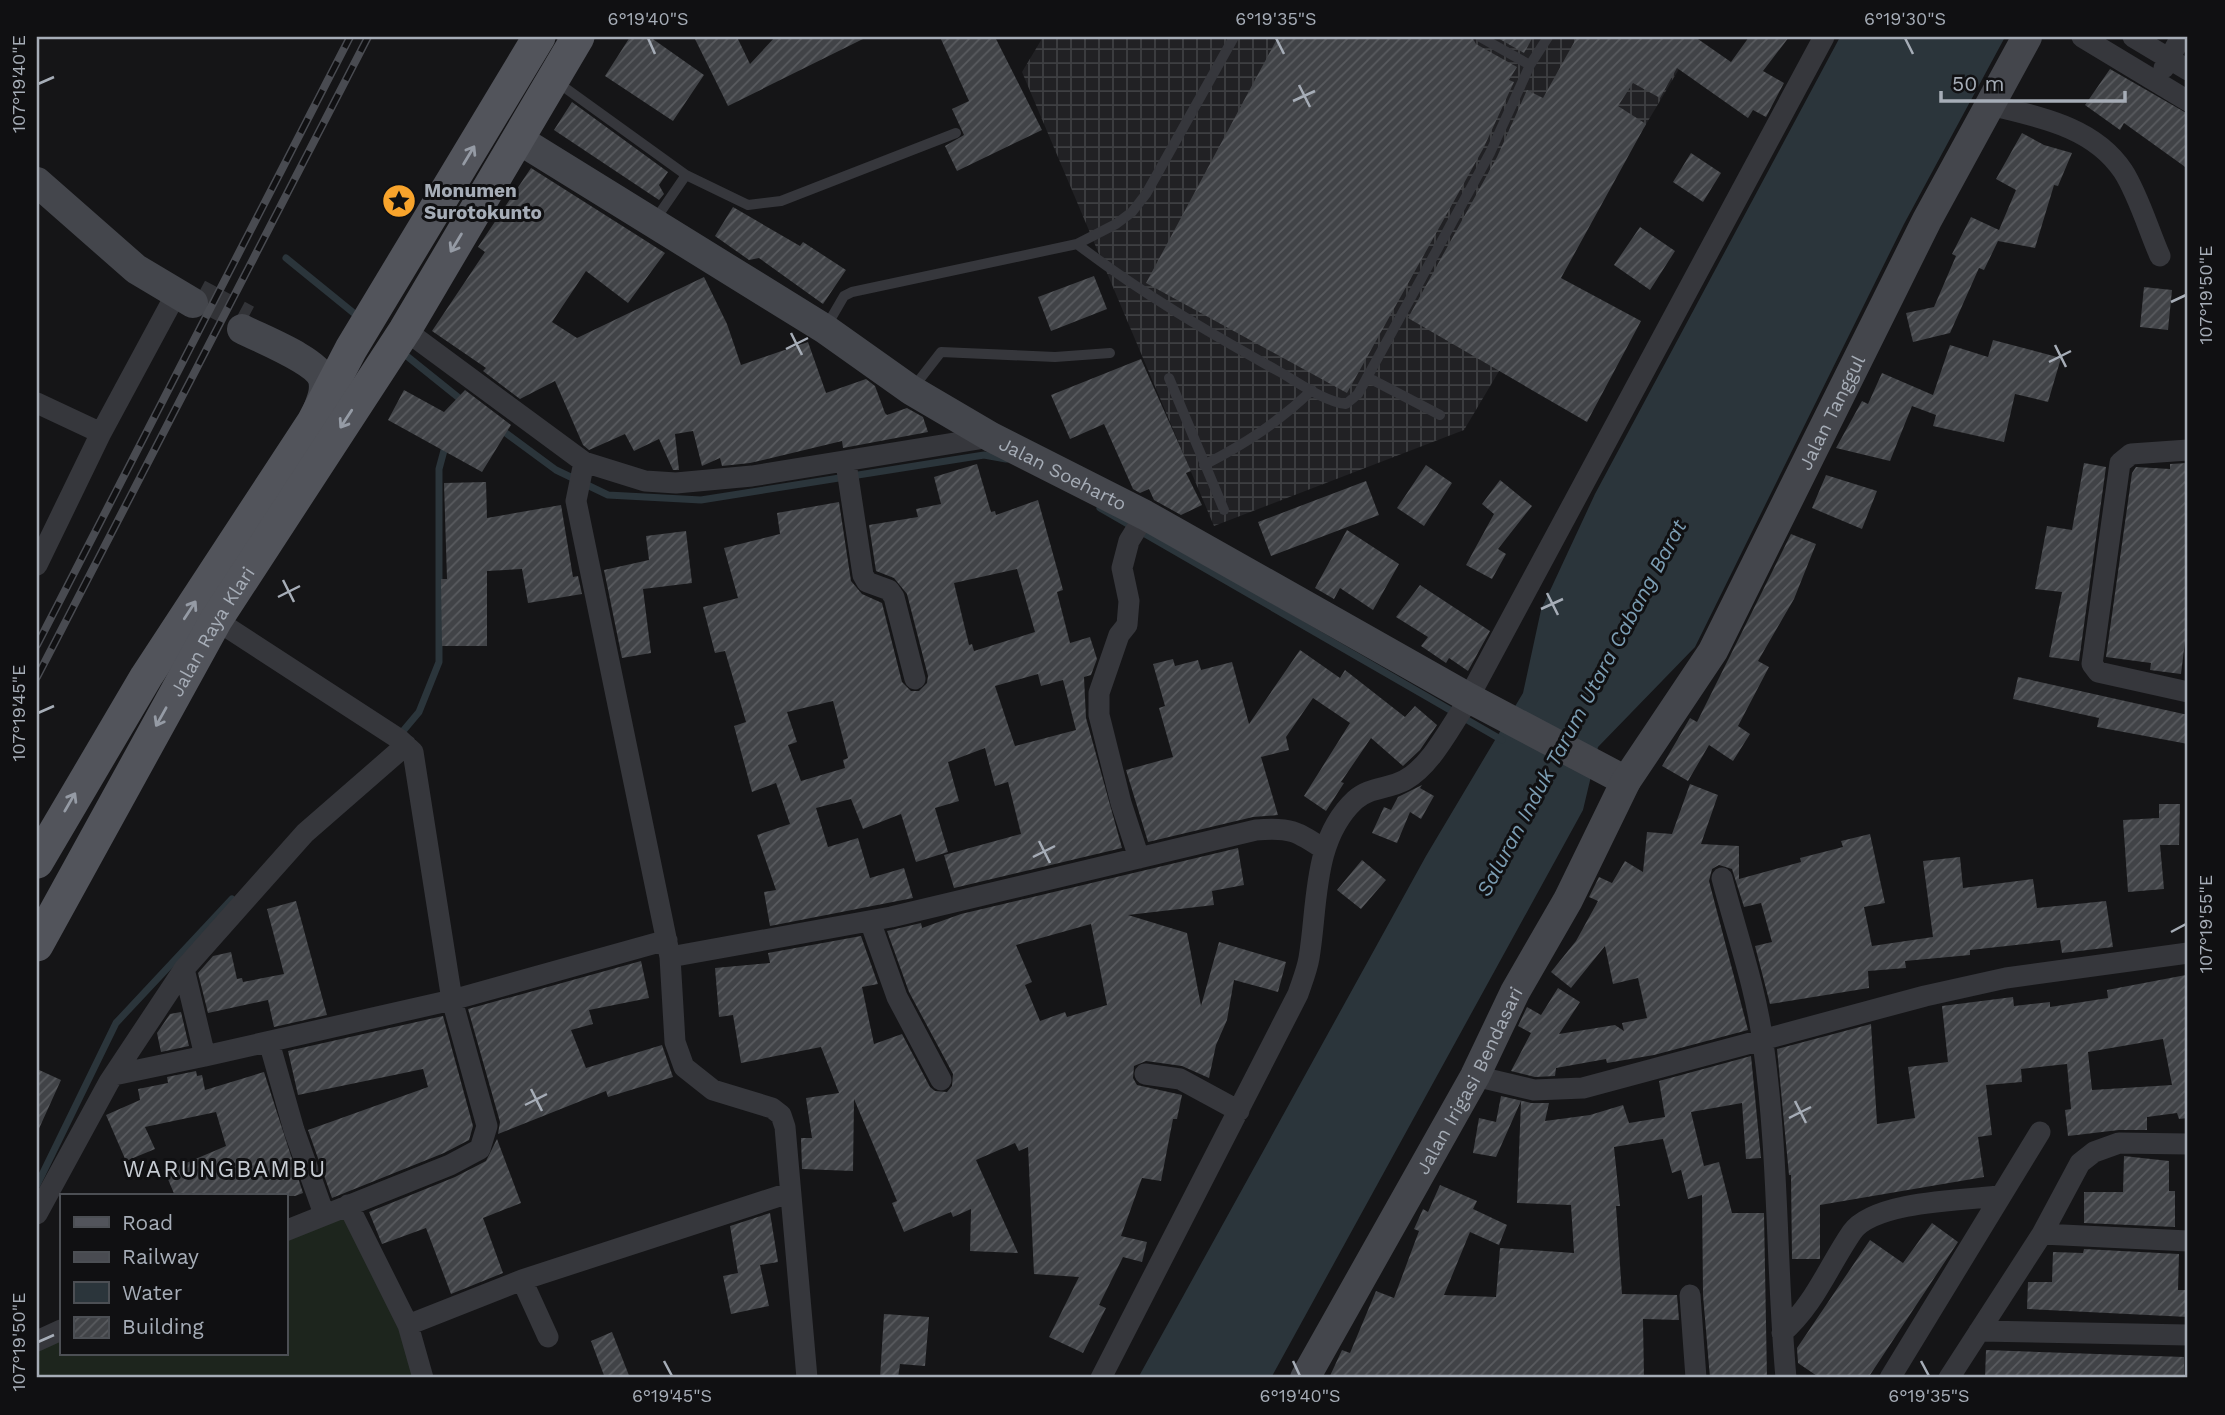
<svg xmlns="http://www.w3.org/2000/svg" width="2225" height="1415" viewBox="0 0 2225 1415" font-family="'Work Sans',sans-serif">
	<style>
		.industrial { fill: url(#industrial-grid) }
		.pitch { fill: #1d251d }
		.water { fill: #2b353b }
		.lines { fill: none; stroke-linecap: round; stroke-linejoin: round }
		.stream { stroke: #2b353b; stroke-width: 7 }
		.building { fill: url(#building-hatch); fill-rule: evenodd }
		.secondary-tunnel { stroke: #323337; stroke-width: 30; stroke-dasharray: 30 15; stroke-linecap: butt }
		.lane { stroke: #36373c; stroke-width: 10 }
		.street { stroke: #36373c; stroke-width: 21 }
		.secondary { stroke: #44464c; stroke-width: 30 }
		.primary { stroke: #52545b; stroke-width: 33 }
		.rail-casing { stroke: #494b51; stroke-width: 8 }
		.rail { stroke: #101012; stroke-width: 5; stroke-dasharray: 16; stroke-linecap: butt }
		.oneway { stroke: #959ba5 }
		.ticks { fill: none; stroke: #a6adb7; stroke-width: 2.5 }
		.labels { text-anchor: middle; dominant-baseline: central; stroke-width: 6; stroke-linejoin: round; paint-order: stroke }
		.poi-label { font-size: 19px; font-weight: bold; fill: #a6adb7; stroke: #101012; text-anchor: start }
		.street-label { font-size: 19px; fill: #a6adb7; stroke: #101012 }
		.water-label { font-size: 21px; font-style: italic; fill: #7c9eb4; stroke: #101012 }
		.quarter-label { font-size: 23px; letter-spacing: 2px; fill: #c7ccd3; stroke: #101012 }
		.neatline { fill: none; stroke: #a6adb7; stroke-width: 2.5 }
		.ticks-label { font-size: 18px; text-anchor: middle; fill: #a6adb7 }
	</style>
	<defs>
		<pattern id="industrial-grid" width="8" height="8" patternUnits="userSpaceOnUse" patternTransform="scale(1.75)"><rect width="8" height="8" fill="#212124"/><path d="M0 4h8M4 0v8" fill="none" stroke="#3e3f42"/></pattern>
		<pattern id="building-hatch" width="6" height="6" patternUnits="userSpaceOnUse" patternTransform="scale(1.75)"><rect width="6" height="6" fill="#414347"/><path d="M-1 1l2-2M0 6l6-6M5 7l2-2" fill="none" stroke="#595b5f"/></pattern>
	</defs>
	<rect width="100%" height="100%" fill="#151517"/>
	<!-- industrial -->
	<path class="industrial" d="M1043 37H1698L1464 430 1214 526 1022 72Z"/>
	<!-- pitch -->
	<path class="pitch" d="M348 1205 423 1378H37V1351L61 1339V1354H285V1235Z"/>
	<!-- water -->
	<path class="water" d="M1840 37H2005L1904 224 1695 647 1598 747 1583 810 1271 1378H1138L1426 856 1523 693 1541 610 1595 494Z"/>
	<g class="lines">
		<!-- stream -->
		<path class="stream" d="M286 258 361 319
			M403 353 464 402
			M499 428 556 470 608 495 701 500 984 455 1006 459
			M1100 508 1502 740
			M398 737 419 712 439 662V469L446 443
			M37 1185 116 1023 232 899"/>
	</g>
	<!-- building -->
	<path class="building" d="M630 37H650L704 75 673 121 605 76Z
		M694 37H737L750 64 775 37H867L728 106Z
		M940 37H995L1042 130 957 171 945 146 964 135 952 109 969 101Z
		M1278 37H1472L1476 44 1517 67 1509 80 1514 82 1483 149 1347 393 1146 283Z
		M1496 37H1533L1524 53Z
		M1577 37H1695L1731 62 1749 37H1789L1763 71 1784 83 1766 117 1753 110 1748 118 1677 68 1660 98 1633 83 1618 106 1646 124 1561 278 1641 321 1587 422 1408 318 1497 157 1527 90 1543 98Z
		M2110 69 2188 114V169L2124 123 2120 130 2085 105Z
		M572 102 668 172 659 185 664 194 659 200 554 130Z
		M2022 133 2044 145 2072 153 2058 186 2054 185 2035 248 1998 241 1984 270 1979 268 1950 333 1913 342 1906 313 1934 307 1956 256 1952 254 1971 217 1999 230 2016 190 1996 179Z
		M1691 153 1721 173 1703 202 1673 182Z
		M531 168 665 253 628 303 586 271 552 322 577 338 704 277 727 324 741 365 808 342 826 393 866 379 875 386 885 413 887 415 907 408 923 417 928 432 843 448 842 441 750 463 722 466 720 458 702 466 693 431 675 434 679 470H673L659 439 634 451 625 434 589 450 583 445 555 381 520 399 483 371 486 368 432 331 485 252 478 247Z
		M733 207 800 246 803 242 846 270 823 304 759 258 749 260 715 236Z
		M1640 227 1675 251 1650 290 1614 265Z
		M1094 276 1107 309 1051 331 1038 297Z
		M2144 287 2172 290 2168 330 2140 327Z
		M1993 340 2061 358 2048 402 2015 394 2004 442 1933 426 1936 415 1912 406 1890 461 1836 448 1862 401 1868 404 1882 373 1933 395 1950 345 1988 357Z
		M1141 359 1191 471 1186 473 1202 505 1181 515 1154 500 1149 489 1140 493 1133 489 1104 424 1070 439 1051 395Z
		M404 390 444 412 465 390 511 425 482 472 388 420Z
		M2084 463 2106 467 2079 661 2049 657 2062 592 2035 589 2047 526 2072 530Z
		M2188 463V617L2181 674 2150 670 2151 663 2106 657 2132 473 2136 467 2170 469V464Z
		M977 464 991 512 995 511 996 515 1038 500 1063 590 1057 592 1070 643 1090 637 1097 659 1091 675 1084 677 1086 718 1122 848 954 888 944 855 1021 834 1008 782 995 786 985 748 948 762 959 801 935 808 948 852 916 862 901 814 863 829 851 799 816 808 828 847 858 838 870 878 904 868 913 898 770 926 764 892 776 890 757 835 790 824 776 783 752 792 734 726 746 722 725 651 715 653 703 607 738 598 724 548 780 534 777 513 839 502 851 581 862 594 882 603 902 682 911 691H919L927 683 928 676 907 594 894 578 876 571 869 525 918 517 916 509 941 504 934 477ZM1017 569 1035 632 974 651 972 644 969 645 954 583ZM1038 674 1041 686 1063 680 1076 730 1015 746 995 686ZM833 701 848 758 843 760 845 768 801 781 788 745 797 742 787 712Z
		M1426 465 1452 483 1424 526 1397 508Z
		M1826 475 1877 491 1862 529 1812 508Z
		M1500 480 1532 506 1498 549 1506 554 1492 579 1466 565 1494 514 1482 504Z
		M1366 481 1379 515 1271 556 1258 522Z
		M486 482 487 518 561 505 573 577 578 576 582 594 528 603 522 569 487 571V646H442L441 579H447L444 483Z
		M1347 530 1399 564 1373 610 1340 588 1334 599 1315 588Z
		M686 531 692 583 643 589 651 653 622 658 604 570 649 560 646 536Z
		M1791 534 1816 544 1794 599 1758 661 1769 667 1738 726 1750 734 1733 761 1709 745 1688 781 1662 766 1690 718 1697 722Z
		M1420 585 1490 631 1468 671 1449 658 1446 663 1421 646 1428 637 1396 617Z
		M1300 650 1340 678 1345 670 1405 717 1415 706 1437 725 1420 750 1403 766 1371 738 1341 782 1344 783 1326 811 1304 796 1350 723 1313 698 1286 737 1289 750 1261 757 1278 815 1253 817 1148 842 1126 770 1173 757 1159 708 1165 706 1153 664 1173 659 1175 666 1198 660 1201 670 1232 662 1249 724Z
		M2018 677 2188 715V744L2097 727 2099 718 2013 699Z
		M1690 784 1718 795 1701 844 1739 846V879L1801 862 1800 858 1843 847 1841 841 1870 834 1885 903 1864 907 1872 946 1933 937 1923 861 1960 857 1963 888 2033 879 2037 908 2106 901 2113 947 2062 953 2060 940 1970 950V955L1905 961 1906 968 1868 971 1869 988 1770 1004 1755 946 1772 942 1761 903 1744 907 1732 869 1719 865 1712 869 1709 881 1748 1030 1654 1055 1607 1063 1606 1059 1556 1068 1555 1076 1535 1077 1511 1071 1531 1033 1518 1026 1527 1007 1541 1015 1558 988 1580 1002 1559 1034 1615 1025 1624 1031 1622 1023 1647 1018 1638 978 1613 984 1605 946 1571 988 1551 972 1576 941 1598 901 1589 897 1599 877 1612 883 1625 861 1643 872 1647 832 1672 834Z
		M1422 785 1420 788 1434 796 1421 819 1410 812 1397 843 1372 833 1384 807 1391 810 1398 797Z
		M2159 804H2180L2179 845H2160L2164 889 2128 892 2123 820 2159 818Z
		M1238 848 1244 885 1212 891 1214 905 1128 915 1187 933 1201 1006 1219 942 1286 962 1278 992 1234 980 1227 1020 1216 1045 1209 1078 1182 1066 1146 1061 1134 1066 1133 1078 1137 1085 1182 1095 1177 1119H1173L1161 1181 1142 1178 1121 1236 1147 1242 1142 1262 1123 1257 1099 1305 1106 1308 1083 1353 1049 1337 1079 1277 1034 1274 1028 1147 1019 1151 1015 1143 976 1160 1018 1253 970 1251 971 1209 953 1217 951 1212 904 1232 892 1203 897 1201 854 1099 853 1171 802 1169 801 1138H812L806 1098 839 1093 821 1047 741 1063 733 1015 719 1017 715 968 770 963 768 953 861 936 878 984 862 987 874 1044 902 1034 930 1087 935 1091 947 1092 952 1086 953 1074 909 992 887 931 921 923 922 928 961 914ZM1091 924 1107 1005 1067 1017 1065 1012 1040 1021 1025 985 1032 982 1016 945Z
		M1362 860 1386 880 1361 909 1337 890Z
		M296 901 327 1015 274 1027 268 1000 208 1013 198 973 213 956 231 952 237 979 242 978 243 982 284 974 267 909Z
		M641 961 649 998 589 1010 593 1024 571 1030 586 1068 662 1045 673 1077 608 1097 606 1091 498 1134 500 1122 468 1009Z
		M2186 975 2188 1118 2179 1119 2177 1113 2147 1117V1130H2119L2068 1136 2065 1110 2071 1109 2067 1064 2021 1069 2022 1082 1986 1085 1992 1135 1978 1137 1984 1177 1820 1205V1259H1792L1791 1175H1789L1777 1049 1871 1024 1877 1124 1915 1118 1908 1067 1948 1062 1942 1006 2013 997 2014 1006 2050 1002V1007L2108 998 2107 990ZM2163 1039 2172 1085 2092 1090 2088 1052Z
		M181 1012 189 1046 161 1052 157 1033 170 1014Z
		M443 1016 473 1126 469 1140 444 1153 332 1198 308 1130 428 1087 423 1069 298 1095 288 1051Z
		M1751 1056 1761 1158 1746 1159 1742 1103 1691 1112 1704 1166 1719 1162 1732 1213H1764L1767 1378H1710L1703 1295 1702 1195 1688 1199 1681 1170 1672 1173 1663 1139 1614 1147 1620 1206H1616L1622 1294 1677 1295 1679 1320 1643 1319 1644 1378H1329L1342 1350 1350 1353 1376 1291 1394 1298 1419 1231 1414 1229 1423 1209 1428 1212 1440 1185 1477 1201 1473 1209 1507 1225 1499 1245 1470 1232 1444 1295 1496 1297 1500 1248 1574 1253 1571 1205 1517 1203 1521 1101 1496 1157 1473 1153 1479 1118 1496 1122 1501 1096 1531 1103H1549L1545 1121 1590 1115 1623 1105 1629 1123 1665 1117 1659 1081Z
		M37 1069 61 1080 37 1133Z
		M196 1071 197 1076 202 1075 205 1090 264 1072 303 1193 295 1196H175L165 1172 226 1146 216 1112 145 1127 155 1149 126 1161 106 1115 140 1100 138 1089 168 1083 167 1077Z
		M497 1139 521 1203 483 1218 503 1273 451 1294 426 1228 382 1244 369 1212 455 1177 486 1161Z
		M2124 1156 2169 1161V1191H2175V1227L2084 1223V1192H2123Z
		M770 1213 778 1262 760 1265 769 1306 731 1314 723 1276 738 1273 730 1226Z
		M1932 1223 1958 1242 1868 1378H1820L1798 1363 1797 1348 1870 1240 1903 1263Z
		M2084 1249 2179 1254 2178 1290H2188V1317L2027 1309 2028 1282H2052L2053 1252 2083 1253Z
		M884 1314 929 1317 925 1366 900 1364 898 1378H880Z
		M612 1332 630 1378H605L591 1341Z
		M1986 1350 2184 1357V1378H1985Z"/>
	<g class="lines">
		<!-- secondary-tunnel -->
		<path class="secondary-tunnel" d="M198 294 247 320"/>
		<!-- lane -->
		<path class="lane" d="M1480 37 1530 65 1548 37
			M557 82 686 175 748 205 781 201 956 133
			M655 220 686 175
			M1077 244C1141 293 1208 332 1278 371 1298 382 1323 401 1346 404L1358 394 1490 153 1530 65
			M826 327 844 296 852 292 1077 244 1116 224 1132 212 1146 194 1234 37
			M1367 377 1440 415
			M1169 378 1224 510
			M913 388 941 352 1055 357 1110 353
			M1204 465C1245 444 1279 422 1312 390"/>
		<!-- street -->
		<path class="street" d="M2082 37 2188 101
			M2133 37 2188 70
			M2164 68 2181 37
			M1990 105C2038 117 2093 126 2123 171 2138 194 2149 231 2160 256
			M405 330 584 462 645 481 676 483 752 476 991 437
			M37 403 101 433
			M2188 450 2131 454 2120 463 2092 664 2098 672 2188 692
			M584 462 576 501 670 957 675 1042 684 1067 713 1090 772 1108 781 1115 785 1127 807 1378
			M846 463 863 575 867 582 889 590 894 597 915 679
			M37 565 101 433 176 294
			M216 620 399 739 413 752 452 1000 487 1126 480 1149 450 1165 285 1231
			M1139 858 1121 803 1099 715V693L1119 635 1127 625 1129 601 1122 568 1129 541 1145 515
			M1722 878C1736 932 1756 988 1763 1043 1779 1154 1776 1267 1786 1378
			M870 921 897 997 941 1080
			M670 957 891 917 1256 830C1290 827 1297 831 1325 850
			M184 969 205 1056 452 1000 667 940
			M269 1042 294 1130 324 1214
			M1145 1074 1180 1079 1239 1111
			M114 1075 205 1056
			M1475 1076 1534 1090 1583 1088 1925 996 2006 978 2188 953
			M348 1205 408 1325 423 1378
			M37 1214 109 1082 184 969 305 833 406 745
			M2042 1234 2188 1241
			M522 1280 548 1337
			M1690 1295 1696 1378
			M408 1325 522 1280 789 1193
			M1979 1331 2188 1335
			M1782 1333C1815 1304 1828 1267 1852 1232 1874 1201 1964 1200 2000 1196
			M37 1341 61 1330
			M1101 1378 1298 994C1302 982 1307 970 1309 958 1318 905 1312 840 1355 800 1369 787 1389 789 1405 780 1429 767 1447 733 1462 710L1824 37
			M1890 1378 2040 1132
			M1949 1378 2042 1234 2080 1163 2094 1152 2119 1143 2188 1144"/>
		<!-- secondary -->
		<g class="secondary">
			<path id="s1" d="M518 139 825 329 911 390 991 437 1145 515 1469 698 1626 781"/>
			<path d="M37 182 136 269 193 303"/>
			<path d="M242 329C261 339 316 360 323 379 326 391 321 401 317 412"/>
			<path id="s2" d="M1305 1378 1475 1076 1515 992 1568 900 1626 781 1713 651 1927 220 2027 37"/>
		</g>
		<!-- primary -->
		<g class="primary">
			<path d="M37 862 146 677 313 422 351 349 539 37"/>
			<path id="s3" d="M37 945 216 620 405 330 578 37"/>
		</g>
		<!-- rail casing -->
		<g class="rail-casing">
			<path id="rail" d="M37 645 350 37
				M37 677 368 37"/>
		</g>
		<!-- rail -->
		<use href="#rail" class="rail"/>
	</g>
	<!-- one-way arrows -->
	<defs><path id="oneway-shaft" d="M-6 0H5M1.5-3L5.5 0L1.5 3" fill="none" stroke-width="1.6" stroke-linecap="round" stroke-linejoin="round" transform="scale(1.75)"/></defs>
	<g class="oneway">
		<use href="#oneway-shaft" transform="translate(469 155) rotate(-59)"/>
		<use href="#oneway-shaft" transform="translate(456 243) rotate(121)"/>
		<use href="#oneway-shaft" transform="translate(346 419) rotate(123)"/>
		<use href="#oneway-shaft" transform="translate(190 610) rotate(-57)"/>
		<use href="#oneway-shaft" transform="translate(161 717) rotate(119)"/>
		<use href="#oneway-shaft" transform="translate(70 802) rotate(-60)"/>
	</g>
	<!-- ticks -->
	<path class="ticks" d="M648 38 655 54M1276 38 1284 54M1905 38 1913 54M38 84 54 77M1299 85 1310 107M1293 101 1315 91M2171 302 2186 295M791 333 802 355M2055 345 2066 367M786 349 808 338M2049 362 2071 351M283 580 294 602M1547 593 1558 615M278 597 300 586M1541 609 1563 599M38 713 54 706M1039 841 1050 863M1033 857 1055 846M2171 932 2186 924M531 1089 542 1111M1795 1101 1806 1123M525 1105 547 1094M1789 1118 1811 1107M38 1342 54 1335M664 1361 672 1376M1293 1361 1300 1376M1921 1361 1929 1376"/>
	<!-- icons -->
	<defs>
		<g id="sight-disc" transform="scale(1.75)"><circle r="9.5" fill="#f8a42c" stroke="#101012"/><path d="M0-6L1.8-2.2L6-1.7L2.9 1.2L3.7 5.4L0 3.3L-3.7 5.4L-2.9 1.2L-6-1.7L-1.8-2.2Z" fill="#111"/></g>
	</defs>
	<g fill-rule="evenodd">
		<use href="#sight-disc" x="399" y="201"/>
	</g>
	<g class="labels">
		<!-- poi labels -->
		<g class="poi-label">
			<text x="424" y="190">Monumen<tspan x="424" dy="22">Surotokunto</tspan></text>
		</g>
		<!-- street labels -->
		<g class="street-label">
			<text stroke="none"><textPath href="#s2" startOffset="1101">Jalan Tanggul</textPath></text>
			<text stroke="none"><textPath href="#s1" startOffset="640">Jalan Soeharto</textPath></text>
			<text stroke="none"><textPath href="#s3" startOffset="359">Jalan Raya Klari</textPath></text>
			<text stroke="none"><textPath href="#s2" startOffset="340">Jalan Irigasi Bendasari</textPath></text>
		</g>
		<!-- water labels -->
		<g class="water-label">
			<text transform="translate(1581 708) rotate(-62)">Saluran Induk Tarum Utara Cabang Barat</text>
		</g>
		<!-- quarter labels -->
		<g class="quarter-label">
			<text x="225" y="1169">WARUNGBAMBU</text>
		</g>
	</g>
	<!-- border -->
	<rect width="2225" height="1415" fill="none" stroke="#101012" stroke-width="77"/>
	<!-- legend -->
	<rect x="60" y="1194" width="228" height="161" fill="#101012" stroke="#4c4f54" stroke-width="2"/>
	<rect x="74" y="1217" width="35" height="10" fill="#52545b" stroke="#4c4f54" stroke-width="2"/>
	<text x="122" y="1230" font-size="21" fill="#a6adb7">Road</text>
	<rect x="74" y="1252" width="35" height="10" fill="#494b51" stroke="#4c4f54" stroke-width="2"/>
	<text x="122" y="1264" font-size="21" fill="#a6adb7">Railway</text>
	<rect x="74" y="1282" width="35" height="21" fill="#2b353b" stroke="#4c4f54" stroke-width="2"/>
	<text x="122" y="1300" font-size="21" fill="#a6adb7">Water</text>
	<rect x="74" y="1317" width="35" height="21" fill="url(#building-hatch)" stroke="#4c4f54" stroke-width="2"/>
	<text x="122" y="1334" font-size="21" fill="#a6adb7">Building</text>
	<!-- scale -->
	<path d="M1941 91v10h184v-10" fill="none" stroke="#a6adb7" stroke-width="3.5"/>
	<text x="1952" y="91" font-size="21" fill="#a6adb7" stroke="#101012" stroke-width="5" paint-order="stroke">50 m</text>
	<rect x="38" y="38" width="2148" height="1338" class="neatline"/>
	<g class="ticks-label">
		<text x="648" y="25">6°19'40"S</text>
		<text x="1276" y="25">6°19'35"S</text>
		<text x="1905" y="25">6°19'30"S</text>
		<text transform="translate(19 84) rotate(-90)" y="6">107°19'40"E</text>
		<text transform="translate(2206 295) rotate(-90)" y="6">107°19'50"E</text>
		<text transform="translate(19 713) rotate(-90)" y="6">107°19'45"E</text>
		<text transform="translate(2206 924) rotate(-90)" y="6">107°19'55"E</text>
		<text transform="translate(19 1342) rotate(-90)" y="6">107°19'50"E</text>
		<text x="672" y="1402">6°19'45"S</text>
		<text x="1300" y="1402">6°19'40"S</text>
		<text x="1929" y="1402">6°19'35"S</text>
	</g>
</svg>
